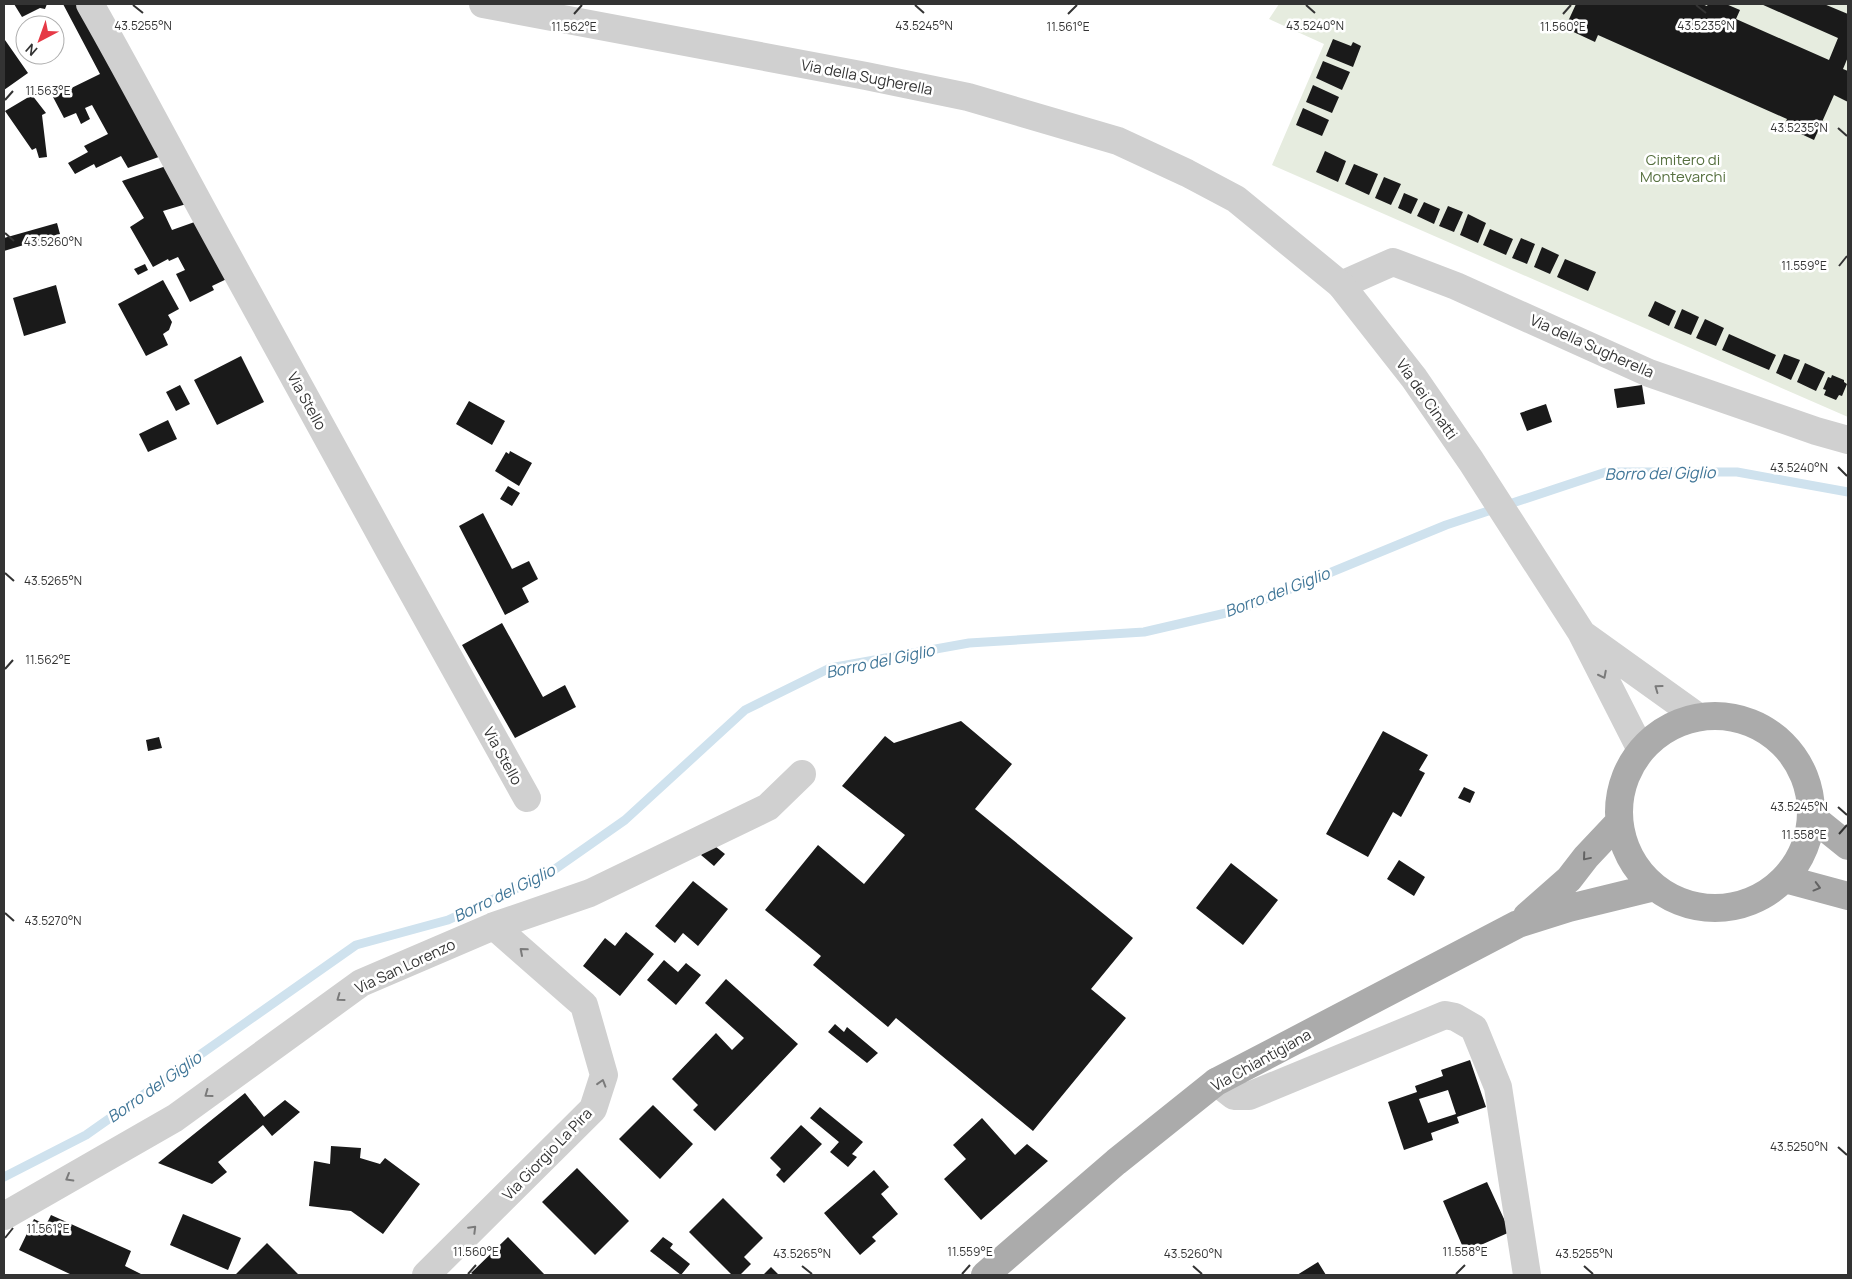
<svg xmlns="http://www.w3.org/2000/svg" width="1852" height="1279" viewBox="0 0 1852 1279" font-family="Manrope,sans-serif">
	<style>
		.green { fill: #e6ecdf }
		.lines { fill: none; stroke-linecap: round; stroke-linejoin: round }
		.stream { stroke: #cfe2ee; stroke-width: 9 }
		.building { fill: #1a1a1a; fill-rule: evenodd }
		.minor { stroke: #d0d0d0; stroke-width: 28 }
		.tertiary { stroke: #d0d0d0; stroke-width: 28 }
		.primary { stroke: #ababab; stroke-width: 28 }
		.oneway { stroke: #7a7a7a }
		.oneway2 { stroke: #636363 }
		.ticks { fill: none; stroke: #333; stroke-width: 2 }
		.labels { text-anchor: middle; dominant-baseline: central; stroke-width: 5; stroke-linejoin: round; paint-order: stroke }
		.street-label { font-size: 15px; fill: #333; stroke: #fff }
		.park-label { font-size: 15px; fill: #56703f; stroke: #fff }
		.water-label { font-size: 16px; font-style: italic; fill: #3f7597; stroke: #fff }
		.ticks-label { font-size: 12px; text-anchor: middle; fill: #333; stroke: #fff; stroke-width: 5; stroke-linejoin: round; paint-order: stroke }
	</style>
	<rect width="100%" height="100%" fill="#fff"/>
	<!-- green -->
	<path class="green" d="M1279 4H1848V417L1272 165 1324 44 1269 19Z"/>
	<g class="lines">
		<!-- stream -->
		<path class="stream" d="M4 1177 86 1135 356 945 448 920 548 874 625 820 745 710 830 668 969 643 1144 632 1239 610 1446 525 1606 472H1737L1848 492"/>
	</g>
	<!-- building -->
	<path class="building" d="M14 4H47L45 9 40 8 22 17Z
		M63 4H83L167 154 128 168 121 156 96 168 94 164 75 174 68 163 88 152 84 146 108 134 92 105 85 108 90 119 81 124 76 113 64 118 53 97 100 74Z
		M1576 4H1702L1707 6 1708 4H1726L1740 10 1736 19 1829 60 1838 38 1761 4H1824L1848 14V57L1843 69 1848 71V102L1834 95 1814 140 1784 126 1787 119 1598 35 1595 42 1565 28Z
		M1333 39 1351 46 1353 42 1361 46 1353 67 1326 56Z
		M5 40 28 73 4 90V41Z
		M1323 61 1350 72 1342 90 1316 78Z
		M1313 85 1339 97 1332 113 1306 102Z
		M32 95 46 113 42 115 47 157 39 158 36 148 32 150 5 111Z
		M1303 108 1329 120 1322 136 1296 125Z
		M1325 151 1346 161 1338 182 1316 172Z
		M172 164 193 202 163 211 172 230 203 219 233 276 212 286 214 290 190 302 176 274 185 270 178 257 169 261 168 259 153 267 130 227 144 218 122 181Z
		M1354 164 1378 174 1369 195 1345 184Z
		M1384 177 1401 184 1391 205 1375 198Z
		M1404 193 1418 199 1411 214 1398 208Z
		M1424 202 1440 209 1434 224 1417 216Z
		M1448 206 1463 212 1454 232 1439 226Z
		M1468 214 1486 223 1478 243 1460 235Z
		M57 223 60 234 4 251V238Z
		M1490 229 1513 239 1506 255 1483 245Z
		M1521 238 1535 244 1527 264 1512 258Z
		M1542 247 1559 255 1550 274 1534 267Z
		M1565 259 1596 272 1588 291 1557 277Z
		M145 264 148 270 138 275 134 269Z
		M163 280 179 309 168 315 172 322 169 330 163 334 168 345 146 356 118 304Z
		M56 285 66 323 24 336 13 298Z
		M1655 301 1676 311 1669 326 1648 316Z
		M1682 309 1699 317 1691 335 1674 328Z
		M1705 319 1724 328 1716 346 1696 338Z
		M1729 334 1776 355 1769 370 1722 350Z
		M1784 354 1800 360 1791 380 1776 373Z
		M241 356 264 402 217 425 194 380Z
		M1805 363 1825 372 1816 391 1797 382Z
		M1832 375 1844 380V382L1847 384 1842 396 1839 395 1836 400 1824 395 1826 390 1823 389 1828 377 1831 378Z
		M180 385 190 404 176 411 166 392Z
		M1642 385 1645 404 1617 408 1614 389Z
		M469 401 505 421 492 445 456 424Z
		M1546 404 1552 422 1527 431 1520 413Z
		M168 420 177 439 148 452 139 434Z
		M510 451 532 463 519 486 495 471 506 452 509 454Z
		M508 486 520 493 512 506 500 499Z
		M483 513 512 569 529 561 538 579 522 588 529 602 505 615 459 526Z
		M502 623 543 697 565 685 576 707 515 738 462 645Z
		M961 721 1012 764 975 809 1133 938 1091 989 1126 1018 1033 1131 896 1018 888 1027 813 965 821 956 765 910 818 845 864 884 905 835 842 786 885 736 894 743Z
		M1383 731 1428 755 1419 770 1425 773 1401 817 1393 812 1368 857 1326 834Z
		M159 737 162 748 148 751 146 740Z
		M1464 787 1475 792 1470 803 1458 798Z
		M711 843 725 854 714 866 701 855Z
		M1399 860 1425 877 1414 896 1387 879Z
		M1231 863 1278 900 1243 945 1196 908Z
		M693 881 728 909 698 946 683 933 675 943 655 926Z
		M626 932 654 954 620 996 583 966 605 938 615 946Z
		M664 960 678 972 686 963 701 975 676 1005 647 980Z
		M726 979 798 1044 715 1131 693 1110 698 1105 672 1079 716 1033 732 1050 744 1038 705 1003Z
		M835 1024 844 1032 847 1027 878 1053 867 1063 828 1032Z
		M1470 1060 1486 1107 1457 1117 1459 1123 1431 1133 1433 1140 1404 1150 1388 1102 1417 1092 1415 1086 1443 1076 1441 1070ZM1448 1090 1456 1114 1428 1123 1419 1099Z
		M245 1093 264 1117 285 1100 300 1112 272 1136 263 1125 218 1162 227 1172 212 1184 158 1163Z
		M653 1105 693 1144 660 1179 619 1139Z
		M820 1107 863 1142 852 1154 857 1157 848 1167 830 1152 839 1142 810 1118Z
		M982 1118 1015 1155 1027 1144 1048 1161 981 1220 944 1179 966 1159 953 1145Z
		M801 1125 822 1144 784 1183 776 1175 781 1169 770 1158Z
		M331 1146 361 1148 360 1158 380 1164 385 1158 420 1184 383 1234 351 1211 309 1206 314 1161 330 1164Z
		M577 1168 629 1221 595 1255 542 1202Z
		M874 1170 889 1187 881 1194 898 1214 872 1237 876 1241 860 1255 824 1213Z
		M1487 1182 1510 1232 1465 1252 1443 1201Z
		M723 1198 763 1238 744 1257 751 1264 740 1275H732L689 1232Z
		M183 1214 241 1238 228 1270 170 1245Z
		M51 1215 131 1251 125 1266 143 1275H72L19 1250 34 1219 46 1225Z
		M508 1237 545 1275H474L471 1273Z
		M663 1237 673 1244 670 1248 690 1264 681 1275 650 1251Z
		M267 1243 299 1275H235Z
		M1318 1262 1326 1275H1297Z
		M771 1267 779 1275H763Z"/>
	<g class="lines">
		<!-- minor -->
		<path class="minor" d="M90 4C135 83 177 164 221 244 322 429 424 614 527 798
			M1341 285 1393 262 1456 286 1649 373 1816 431 1848 440
			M1216 1082 1234 1096H1249L1445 1015 1455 1017 1474 1028 1498 1087 1527 1275
			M4 1216 175 1118 361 983 494 926 590 893 768 807 802 774
			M426 1275 593 1109 604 1075 584 1005 494 926"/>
		<!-- tertiary -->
		<path class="tertiary" d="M483 4 866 76 968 97 1118 141 1187 173 1236 199 1341 285 1414 378 1471 461 1581 632 1641 750
			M1585 636 1698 717"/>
		<!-- primary -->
		<path class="primary" d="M1619 812a96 96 0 1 1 192 0a96 96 0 1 1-192 0Z
			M1812 817 1848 846
			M1785 879 1848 896
			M1527 916 1569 879 1586 857 1619 822
			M985 1275 1116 1162 1216 1082 1518 924 1569 908 1655 887"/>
	</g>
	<!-- one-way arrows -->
	<defs><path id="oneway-chevron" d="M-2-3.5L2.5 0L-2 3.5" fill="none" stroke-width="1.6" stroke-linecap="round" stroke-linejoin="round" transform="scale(1.25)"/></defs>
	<g class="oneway">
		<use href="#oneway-chevron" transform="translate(1603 675) rotate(63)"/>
		<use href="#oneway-chevron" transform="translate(1658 688) rotate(-144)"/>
		<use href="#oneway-chevron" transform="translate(523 951) rotate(-139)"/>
		<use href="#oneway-chevron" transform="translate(340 998) rotate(144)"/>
		<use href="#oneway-chevron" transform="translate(602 1083) rotate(-73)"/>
		<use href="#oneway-chevron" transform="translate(208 1094) rotate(144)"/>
		<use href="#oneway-chevron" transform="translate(69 1178) rotate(150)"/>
		<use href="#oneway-chevron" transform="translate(473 1229) rotate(-45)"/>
	</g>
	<g class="oneway2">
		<use href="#oneway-chevron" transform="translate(1586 857) rotate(130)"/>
		<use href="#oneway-chevron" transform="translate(1817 887) rotate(15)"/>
	</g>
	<!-- ticks -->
	<path class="ticks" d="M133 5 143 13M915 5 924 13M1306 5 1315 13M1696 5 1706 13M574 14 582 5M1068 14 1077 5M1563 14 1571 5M5 100 13 91M1838 128 1847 136M5 233 14 241M1839 266 1847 256M1838 467 1847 476M5 573 14 581M5 669 13 660M1838 807 1847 815M1839 834 1847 825M5 913 14 921M1838 1147 1847 1155M5 1238 13 1228M802 1266 812 1274M1193 1266 1202 1274M1584 1266 1593 1274M468 1274 476 1265M962 1274 970 1265M1456 1274 1465 1265"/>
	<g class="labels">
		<!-- street labels -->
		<g class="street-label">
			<text transform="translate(867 77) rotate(11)">Via della Sugherella</text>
			<text transform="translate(1592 346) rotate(24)">Via della Sugherella</text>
			<text transform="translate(1427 399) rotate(55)">Via dei Cinatti</text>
			<text transform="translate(307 401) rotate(61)">Via Stello</text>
			<text transform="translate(503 756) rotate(61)">Via Stello</text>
			<text transform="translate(405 966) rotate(-25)">Via San Lorenzo</text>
			<text transform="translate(1261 1060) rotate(-29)">Via Chiantigiana</text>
			<text transform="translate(547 1154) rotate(-46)">Via Giorgio La Pira</text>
		</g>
		<!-- park labels -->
		<g class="park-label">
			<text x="1683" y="159">Cimitero di<tspan x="1683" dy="17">Montevarchi</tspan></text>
		</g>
		<!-- water labels -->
		<g class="water-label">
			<text transform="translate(1660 473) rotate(-1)">Borro del Giglio</text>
			<text transform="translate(1277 592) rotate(-21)">Borro del Giglio</text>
			<text transform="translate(880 661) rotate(-12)">Borro del Giglio</text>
			<text transform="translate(504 893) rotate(-26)">Borro del Giglio</text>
			<text transform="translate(154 1087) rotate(-35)">Borro del Giglio</text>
		</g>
	</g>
	<g class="ticks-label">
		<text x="1706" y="30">43.5235°N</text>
		<text x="143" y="30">43.5255°N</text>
		<text x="924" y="30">43.5245°N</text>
		<text x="1315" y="30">43.5240°N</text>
		<text x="574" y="31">11.562°E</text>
		<text x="1068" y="31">11.561°E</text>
		<text x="1563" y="31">11.560°E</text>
		<text x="48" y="95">11.563°E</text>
		<text x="1799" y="132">43.5235°N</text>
		<text x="53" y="246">43.5260°N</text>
		<text x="1804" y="270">11.559°E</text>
		<text x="1799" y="472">43.5240°N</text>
		<text x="53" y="585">43.5265°N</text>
		<text x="48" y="664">11.562°E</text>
		<text x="1799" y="811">43.5245°N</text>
		<text x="1804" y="839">11.558°E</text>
		<text x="53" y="925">43.5270°N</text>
		<text x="1799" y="1151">43.5250°N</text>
		<text x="48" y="1233">11.561°E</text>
		<text x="476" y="1256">11.560°E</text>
		<text x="970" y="1256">11.559°E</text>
		<text x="1465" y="1256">11.558°E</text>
		<text x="802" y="1258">43.5265°N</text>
		<text x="1193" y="1258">43.5260°N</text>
		<text x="1584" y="1258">43.5255°N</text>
	</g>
	<!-- border -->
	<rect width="1852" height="1279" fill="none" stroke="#333333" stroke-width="10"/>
	<!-- north arrow -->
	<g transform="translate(40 40) rotate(221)"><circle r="24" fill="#ffffff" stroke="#adadad"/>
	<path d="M0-4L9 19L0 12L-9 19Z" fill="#e63946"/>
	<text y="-8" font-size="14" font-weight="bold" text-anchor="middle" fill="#333333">N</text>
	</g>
</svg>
